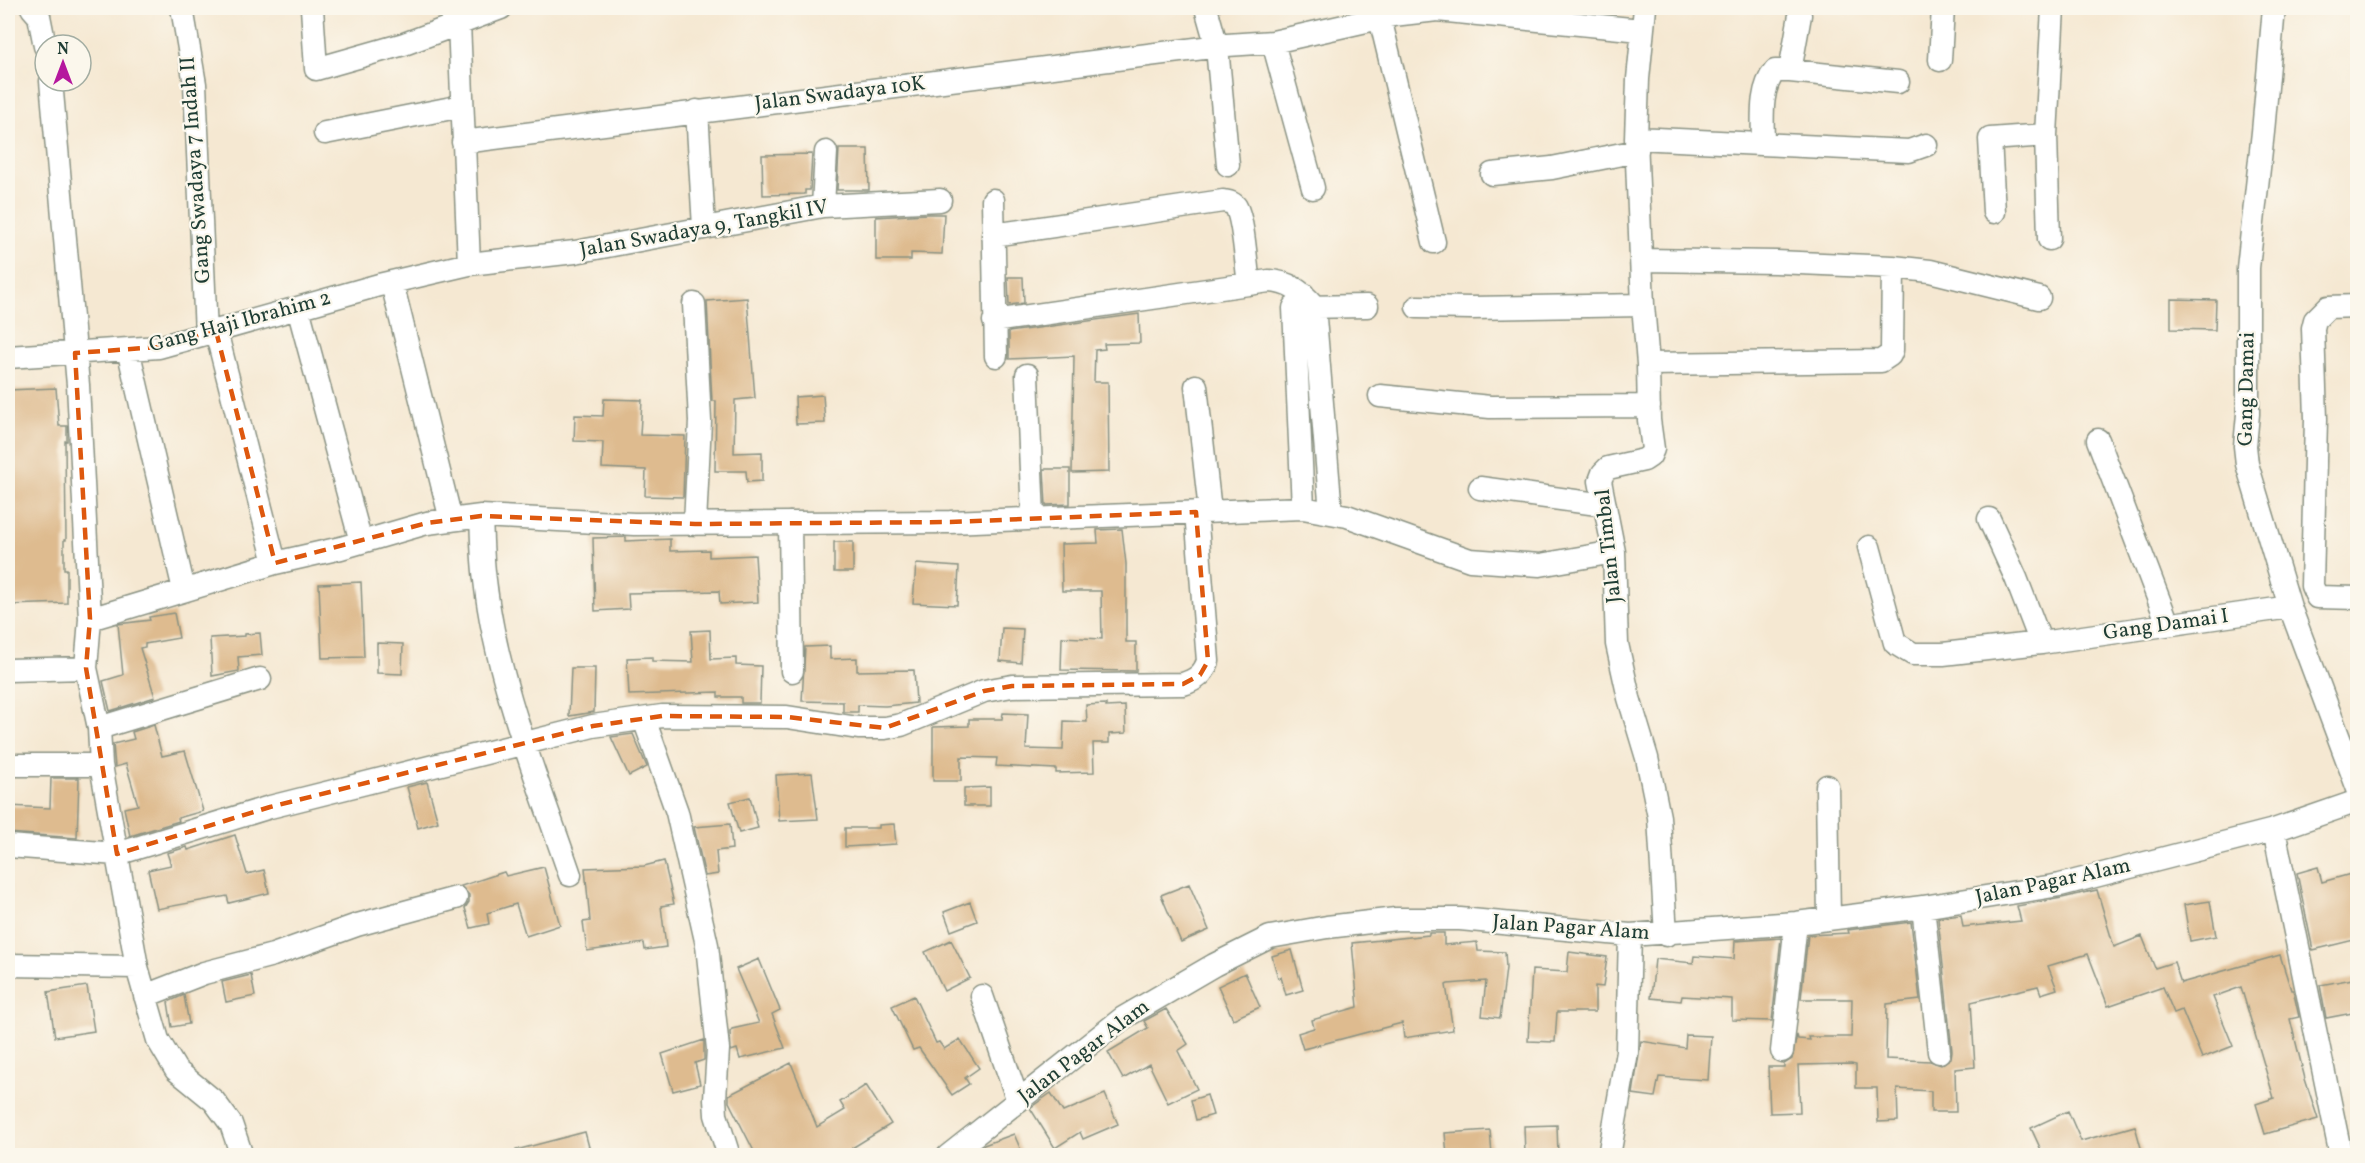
<svg xmlns="http://www.w3.org/2000/svg" width="2365" height="1163" viewBox="0 0 2365 1163" font-family="Vollkorn,serif">
	<style>
		.building { fill: #debb8f }
		.lines { fill: none; stroke-linecap: round; stroke-linejoin: round }
		.minor-casing { stroke: #8a9283; stroke-width: 25 }
		.minor { stroke: #fff; stroke-width: 22 }
		.marked { fill: none; stroke: #de580e; stroke-width: 4.5; stroke-dasharray: 12 8; stroke-linejoin: round }
		.labels { text-anchor: middle; dominant-baseline: central; stroke-width: 4.5; stroke-linejoin: round; paint-order: stroke }
		.street-label { font-size: 21px; fill: #1f3d34; stroke: #fbf7ec }
	</style>
	<rect width="100%" height="100%" fill="#fbf7ec"/>
	<filter id="ink" filterUnits="userSpaceOnUse"><feTurbulence type="fractalNoise" baseFrequency=".0167" numOctaves="2"/><feDisplacementMap in="SourceGraphic" scale="12" xChannelSelector="R" yChannelSelector="G"/><feConvolveMatrix kernelMatrix="1 2 1 2 8 2 1 2 1" color-interpolation-filters="sRGB"/></filter>
	<filter id="wash" filterUnits="userSpaceOnUse"><feTurbulence type="fractalNoise" baseFrequency=".008" numOctaves="4" result="noise"/><feDisplacementMap in="SourceGraphic" scale="24" xChannelSelector="R" yChannelSelector="G"/><feGaussianBlur stdDeviation="1.35" result="paint"/><feColorMatrix in="noise" values="0 0 0 0 0 0 0 0 0 0 0 0 0 0 0 0 0 1.4 0 .05"/><feComposite in="paint" operator="in"/></filter>
	<g filter="url(#wash)">
		<rect width="100%" height="100%" fill="#f5e8d2"/>
		<g id="blocks">
			<!-- building -->
			<path class="building" d="M839 149H868L869 190H837Z
				M812 154 810 190H805V194L763 195 762 155Z
				M927 214H944L942 254 911 253V260H876V217Z
				M1008 277H1023L1024 303 1009 305Z
				M747 298 755 398 735 400 734 453 762 452V481L747 482 746 471H715L716 401H712L707 301Z
				M2171 299 2216 300 2215 330 2171 329Z
				M1139 314 1140 343 1104 344 1105 349 1095 350 1094 382H1108L1109 472 1072 473 1074 356 1009 359V332Z
				M56 388 59 426H67V441H65L66 540H64V569H67V603L8 605V390Z
				M823 395 825 423 796 424 795 397Z
				M604 399 642 400 640 435 685 436 683 497 645 496 646 470 602 468 603 442 574 441 575 415 603 416Z
				M1044 469H1070V504L1046 505Z
				M1122 529 1126 564V642H1136V671L1061 670 1062 637 1102 639 1101 591H1062L1061 544 1098 543 1097 530Z
				M626 537V541L670 539V551L709 550V557L755 555 758 602 720 604 719 591 628 593 629 609 595 611 593 538Z
				M834 542H853V572H834Z
				M916 564 959 567 957 605 913 603Z
				M361 582 364 657 322 658 319 584Z
				M174 613 179 638 145 644V647L140 648 155 697 110 711 103 681 123 675 118 624 150 620 149 617Z
				M1002 628 1023 629 1021 663 1000 661Z
				M710 630 711 659 736 658V665L761 666 760 703H741V697H718V692L629 695 627 658 652 657V661L693 662 691 631Z
				M260 633 262 655 238 657 239 671 212 676 210 638 245 636V634Z
				M377 643 403 644 402 674 377 673Z
				M830 646V659L857 658V671L914 670 916 703 885 706 858 705V712H843V702L802 701 805 647Z
				M571 668H595L594 712 569 716Z
				M1106 704V707L1125 706 1126 733 1109 734V743H1093L1094 772 1056 773V769L996 766 997 758 961 757V781H933V727L969 726V719H1002L1003 713 1028 714 1026 749 1063 750 1064 721 1087 722 1086 705Z
				M154 725 162 756 185 751 203 811 178 818 179 821 130 836 124 808 138 805 126 764 115 767 113 744 134 739 132 732Z
				M633 734 647 767 629 776 611 737Z
				M812 773 818 819 779 821 776 775Z
				M51 778H79L77 838 8 833V806L50 808Z
				M427 782 438 822 418 828 407 787Z
				M990 787V806H964V788Z
				M750 797 758 828 739 833 730 802Z
				M730 824 732 849 716 851 718 874 705 876 694 827Z
				M894 824 896 844 845 847V828H879V825Z
				M235 835 247 874 264 870 269 893 229 903 227 896 157 909 148 870 171 865 167 853 187 847 188 850Z
				M664 861 674 904 661 906 666 947 645 950 644 943 587 951 583 922 590 921 585 868 644 866Z
				M544 867 560 925 526 936 516 904 487 913 489 924 471 928 465 908 469 902V895L461 886 504 872 506 876Z
				M2318 867 2322 882 2358 872V939L2313 950 2297 873Z
				M1189 884 1209 930 1181 942 1161 895Z
				M2097 890 2114 947 2142 936 2155 968 2174 962 2181 983 2280 955 2291 990H2293L2299 1017 2290 1019 2305 1079 2318 1119 2265 1134 2256 1104 2274 1098 2241 987 2213 997 2233 1046 2202 1058 2182 1010 2174 1013 2163 987 2108 1006 2088 954 2048 966 2057 989 2041 994 2038 986 1971 1002 1975 1067 1955 1069 1956 1112H1931V1091L1897 1089 1898 1121 1878 1122 1877 1088H1856V1065L1851 1064 1798 1065 1800 1112 1770 1113 1768 1067H1784V1064L1792 1059 1797 1035 1798 1039 1810 1040 1809 1037H1851L1852 999H1801L1808 935 1849 933 1848 930 1911 922 1920 1000 1887 1004 1886 1059 1930 1061 1941 1065 1951 1058 1952 1051 1938 918 1961 915 1963 927 2021 921 2017 906 2062 898Z
				M2210 901 2216 936 2190 941 2184 905Z
				M970 902 977 921 951 931 944 912Z
				M1429 933H1444V945L1477 942 1478 951 1505 952 1506 968 1500 1018 1482 1016 1486 981 1448 984 1446 985 1453 1030 1404 1038 1402 1023 1303 1049 1298 1033 1314 1028 1312 1020 1358 1007 1352 943 1429 935Z
				M1781 938 1772 1021 1732 1020V999L1682 996 1681 1001 1651 998 1655 959 1693 963 1694 956 1734 959 1735 941Z
				M951 940 970 978 944 991 925 952Z
				M1292 950 1303 990 1286 995 1281 977 1278 978 1272 956Z
				M1569 952 1607 957 1603 987 1595 986V1012H1557L1555 1042 1528 1041 1532 970 1567 972Z
				M759 959 780 1010 772 1014 785 1048 740 1059 737 1049 731 1051 730 1032 732 1029 759 1023 736 969Z
				M1245 973 1260 1007 1233 1019 1218 986Z
				M251 975 255 996 226 1002 222 982Z
				M2358 978V1012L2326 1018 2320 985Z
				M87 986 94 1031 55 1037 48 992Z
				M184 995 189 1024 172 1027 168 1002Z
				M914 996 936 1043 939 1042 944 1049 960 1039 979 1068 965 1078 969 1084 952 1095 919 1048 913 1050 892 1006Z
				M1166 1009 1188 1044 1178 1051 1197 1089 1168 1103 1149 1064 1123 1079 1108 1052 1148 1028 1144 1021Z
				M1686 1035 1711 1036 1708 1080 1659 1077 1655 1097 1633 1094 1641 1041 1685 1048Z
				M704 1040V1060L695 1063 700 1084 673 1091 662 1054Z
				M791 1063 817 1127 845 1110 840 1102 866 1085 891 1124 852 1148 857 1155H756L729 1102V1095Z
				M1051 1093 1063 1112 1105 1094 1118 1124 1083 1139 1080 1132 1055 1148 1030 1108Z
				M1207 1095 1213 1115 1196 1120 1191 1100Z
				M2068 1111 2081 1141 2135 1126 2143 1155H2047V1153L2043 1154 2031 1128Z
				M1557 1125 1558 1155H1525L1524 1126Z
				M1490 1130 1492 1155H1447L1445 1133Z
				M585 1132 590 1151 572 1155H516V1150Z
				M1014 1134 1023 1155H970L984 1145Z"/>
		</g>
	</g>
	<g filter="url(#ink)">
		<use href="#blocks" fill-opacity="0" stroke="#8a9283" stroke-width="1.5"/>
		<g class="lines">
			<!-- minor casing -->
			<g class="minor-casing">
				<path id="minor" d="M32 8 39 16 45 46
					M182 8 195 84 206 334
					M312 8 316 69 404 44 501 8
					M1206 8 1217 47 1228 165
					M1645 8 1638 79 1636 138 1643 305 1648 364 1649 420 1653 449 1650 456 1644 460 1608 468 1603 473 1600 481 1614 552 1617 644 1629 698 1647 758 1659 817 1666 935
					M2274 8 2263 132 2248 268V414L2245 446 2247 464 2290 607 2358 789
					M1380 18 1434 242
					M459 23 469 264
					M1273 42 1313 188
					M1940 60 1943 8
					M1790 71 1800 15
					M51 81 78 385 90 619 86 668 99 728 101 765 137 967 158 1040 176 1070 214 1101 231 1124 242 1156
					M697 111 704 227
					M325 133 462 106
					M1636 138 1909 151 1926 145
					M463 142 1227 45 1273 42 1393 15 1437 10 1641 30
					M1763 144C1763 121 1759 89 1775 71H1790L1898 82
					M1492 174 1552 168 1637 151
					M993 200 996 356
					M823 206 826 152
					M1994 212 1990 139 2046 135
					M993 235 1223 201C1228 202 1233 202 1236 207 1244 221 1246 266 1249 284
					M2049 239 2046 135 2053 8
					M1643 260 1776 262 1893 267 1930 271 2039 298
					M392 283 451 520
					M694 304 700 421 695 524
					M2358 306 2328 307 2315 320 2313 328 2316 419 2312 586 2317 597 2358 598
					M1300 307 1367 306
					M1417 307 1471 308 1643 305
					M298 308 361 542
					M994 321 1269 281C1289 282 1301 291 1314 306L1331 513
					M216 331 275 563
					M128 349 184 590
					M8 357 159 347 379 285 469 264 575 252 823 206 940 200
					M1648 364 1881 361 1890 355 1892 350 1893 267
					M1027 375 1033 518
					M1196 386 1210 511
					M1380 396 1490 407 1649 406
					M2098 440 2168 624
					M1480 488 1605 505
					M1303 508 1294 308 1303 294
					M481 516C482 537 482 559 485 580 496 680 538 781 570 875
					M1989 519 2016 578 2041 643
					M790 523 792 671
					M1869 547 1895 643 1913 654H1943L2041 643 2290 607
					M90 619 275 563 341 548 427 523 481 516 634 524 950 522 1303 508 1347 516 1470 560 1540 565 1614 552
					M8 670 86 668
					M644 719 677 812 707 945 718 1049 715 1099 716 1115 729 1156
					M99 728 260 679
					M8 765H101
					M1827 786 1829 919
					M2274 830 2341 1156
					M8 846 117 854 270 807 593 726 662 716 787 717 858 728H885L901 725 984 691 1012 686 1183 684C1196 680 1204 674 1208 661L1196 512
					M1923 907 1939 1052
					M8 965 137 967
					M145 996 204 973 273 955 357 925 456 898
					M982 996 1018 1101
					M1782 1051 1796 923
					M948 1156 1123 1018 1214 965 1270 937 1327 927 1396 919H1460L1630 935 1796 923 1923 907 2060 885 2274 830 2358 801
					M1609 1156 1627 1052 1630 935"/>
			</g>
			<!-- minor -->
			<use href="#minor" class="minor"/>
		</g>
	</g>
	<!-- marked area -->
	<path class="marked" d="M216 331 275 563 427 523 481 516 695 524 950 522 1196 512 1208 661 1200 675 1183 684 1012 686 984 691 885 728 787 717 662 716 593 726 270 807 117 854 86 668 90 619 75 353 159 347Z"/>
	<g class="labels">
		<!-- street labels -->
		<g class="street-label">
			<text transform="translate(840 94) rotate(-7)">Jalan Swadaya 10K</text>
			<text transform="translate(196 170) rotate(-94)">Gang Swadaya 7 Indah II</text>
			<text transform="translate(704 229) rotate(-10)">Jalan Swadaya 9, Tangkil IV</text>
			<text transform="translate(240 322) rotate(-15)">Gang Haji Ibrahim 2</text>
			<text transform="translate(2247 389) rotate(-89)">Gang Damai</text>
			<text transform="translate(1609 546) rotate(-96)">Jalan Timbal</text>
			<text transform="translate(2166 625) rotate(-8)">Gang Damai I</text>
			<text transform="translate(2053 882) rotate(-12)">Jalan Pagar Alam</text>
			<text transform="translate(1571 928) rotate(4)">Jalan Pagar Alam</text>
			<text transform="translate(1084 1052) rotate(-37)">Jalan Pagar Alam</text>
		</g>
	</g>
	<!-- margin -->
	<rect width="2365" height="1163" fill="none" stroke="#fbf7ec" stroke-width="30"/>
	<!-- north arrow -->
	<g transform="translate(63 63)"><circle r="28" fill="#fbf7ec" stroke="#a3ada2" stroke-width="1.5"/>
	<path d="M0-4.5L10 22L0 15L-10 22Z" fill="#b5179e"/>
	<text y="-9" font-size="16" font-weight="bold" text-anchor="middle" fill="#1f3d34">N</text>
	</g>
</svg>
